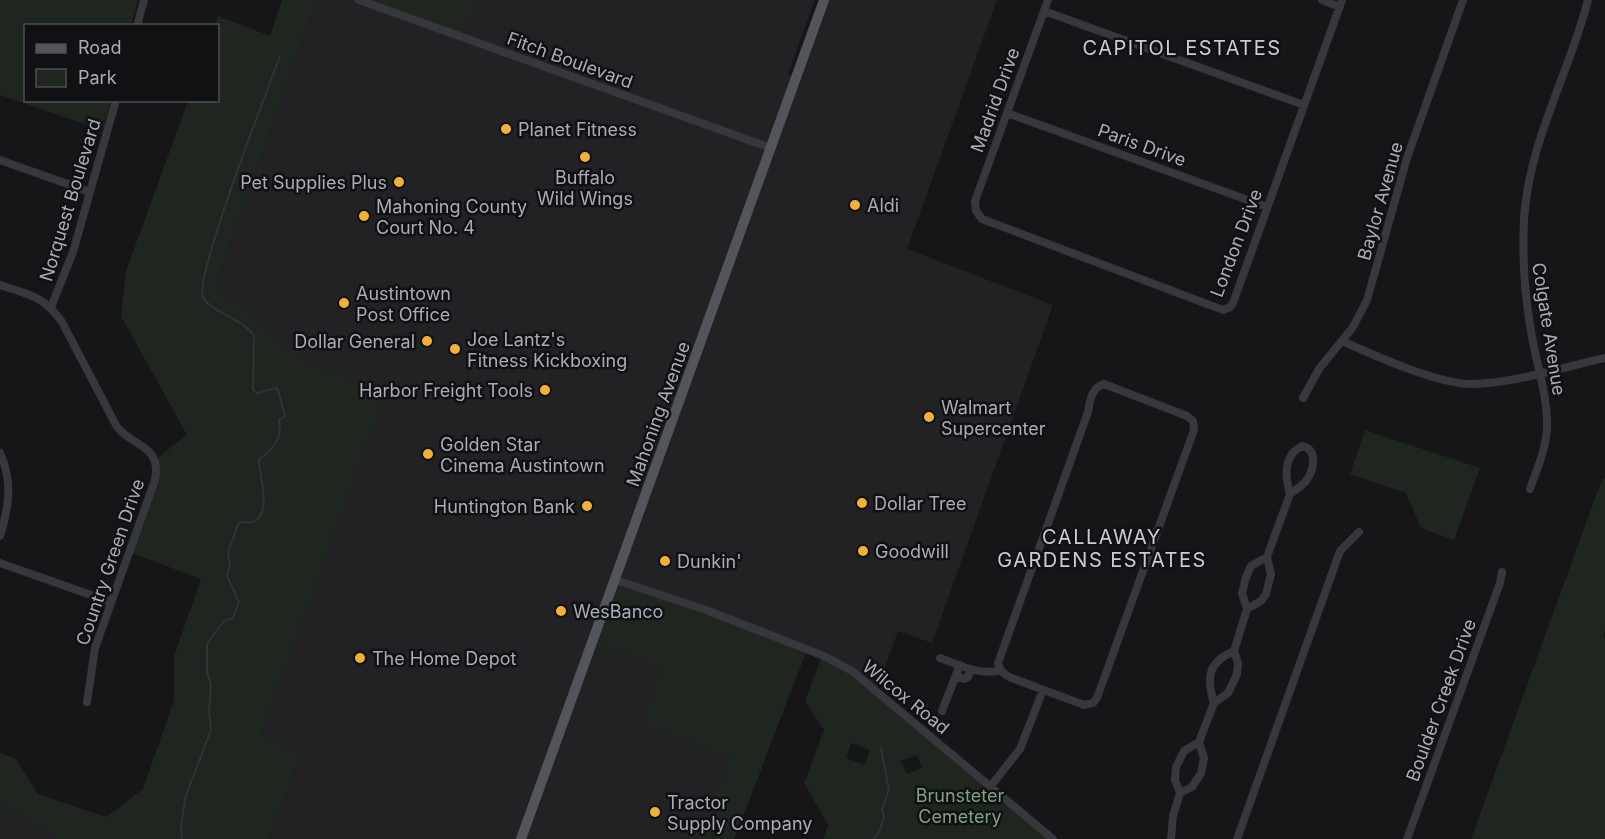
<svg xmlns="http://www.w3.org/2000/svg" width="1605" height="839" viewBox="0 0 1605 839" font-family="Inter,sans-serif">
	<style>
		.built { fill: #222225 }
		.green { fill: #1e261f; fill-rule: evenodd }
		.lines { fill: none; stroke-linecap: round; stroke-linejoin: round }
		.stream { stroke: #2c353c; stroke-width: 2 }
		.minor { stroke: #37383d; stroke-width: 8 }
		.major { stroke: #53555c; stroke-width: 10 }
		.poi-dot { fill: #f2b134; stroke: #111113; stroke-width: 2 }
		.labels { text-anchor: middle; dominant-baseline: central; stroke-width: 5; stroke-linejoin: round; paint-order: stroke }
		.street-label { font-size: 18px; fill: #a8adb8; stroke: #111113 }
		.poi-label { font-size: 18px; fill: #a8adb8; stroke: #111113; text-anchor: start }
		.park-label { font-size: 18px; fill: #7fa381; stroke: #111113 }
		.neighbourhood-label { font-size: 20px; letter-spacing: 1.5px; fill: #c9ccd4; stroke: #111113 }
	</style>
	<rect width="100%" height="100%" fill="#161618"/>
	<!-- built -->
	<path class="built" d="M317 0H359L458 36 479 0H815L788 74 796 77 824 0H997L907 249 1053 305 932 643 898 631 877 690 852 671 741 624 663 667 762 768 734 839H270L302 751 261 736 385 391 303 360 216 285Z
		M0 804 58 838V839H0Z"/>
	<!-- green -->
	<path class="green" d="M0 0H138L131 25 26 26V100L111 101 102 130 0 95Z
		M282 0H317L216 285 303 360 386 391 261 736 302 751 270 839H58L0 804V753L16 759 38 794 106 817 143 789 174 700V656L201 579 129 552 155 480V460L187 435 121 316 126 271 188 101 218 100V26L215 25 218 16 270 36Z
		M359 0H479L459 36Z
		M1365 430 1480 468 1454 540 1421 528 1406 493 1350 474Z
		M1605 478V631L1603 634 1605 640V839H1471L1602 479Z
		M616 580 807 650 734 839H700L731 757 642 724 662 667 593 643Z
		M822 656 838 663 1053 839H823L828 825 804 783 824 730 805 701ZM851 743 870 750 865 765 846 758ZM917 755 922 768 907 774 901 761Z"/>
	<g class="lines">
		<!-- stream -->
		<path class="stream" d="M182 839 181 827 185 798 211 730 209 710 211 685 207 672V644L224 621 233 618 239 602 227 576 230 565 228 554 230 546 239 523C244 521 247 523 252 522 274 516 258 472 259 459 273 450 283 438 279 420L285 416 278 390 276 388 258 393 253 390 254 335C250 331 245 326 240 323 230 316 208 308 203 297 194 277 268 89 280 56
			M873 839 879 832 884 817 882 809 889 790 881 748"/>
		<!-- minor -->
		<path class="minor" d="M359 0 771 148
			M1048 0 975 201 976 211 982 219 1223 310 1230 307 1233 303 1342 0
			M1322 0 1340 7
			M1044 11 1304 105
			M137 26 144 0
			M1007 113 1267 207
			M0 160 90 192
			M0 285C29 295 43 295 62 322L117 427C133 447 162 445 155 480L95 648 87 702
			M51 307 73 252 116 100
			M1342 341C1376 356 1437 384 1473 384 1515 383 1564 367 1605 358
			M1104 384 1187 416 1193 421 1194 430 1097 698 1093 703 1084 705 1009 677 1001 671 998 663 1088 412C1090 401 1091 388 1104 384Z
			M1303 398 1319 369 1353 327 1367 300 1407 158 1463 0
			M1303 446C1318 450 1314 470 1306 481 1302 486 1295 490 1290 494 1285 477 1283 454 1303 446Z
			M0 453C13 481 9 507 0 536
			M1530 489C1537 469 1546 449 1547 428 1548 400 1539 373 1534 347 1525 304 1522 263 1524 219 1529 141 1569 74 1588 0
			M0 563 111 602
			M616 580 706 610 824 656 852 671 1053 839
			M1247 609 1261 601 1266 594 1271 574 1267 557 1290 494
			M940 658C960 665 979 676 1001 670
			M956 676 964 679 968 677 971 669
			M1214 703C1206 678 1208 662 1234 651
			M942 711 960 665
			M990 787 1020 749 1043 690
			M1180 793 1192 787 1201 773 1204 758 1199 742 1214 703 1228 693 1237 674 1238 663 1234 651 1247 609 1242 593 1246 577 1251 566 1267 557
			M1171 839 1173 816 1180 793 1175 780 1176 767 1184 751 1199 742
			M1237 839 1340 551 1359 532
			M1407 839 1500 583 1502 572"/>
		<!-- major -->
		<path class="major" d="M521 839 824 0"/>
	</g>
	<!-- markers -->
	<g class="poi-dot">
		<circle cx="506" cy="129" r="6"/>
		<circle cx="585" cy="157" r="6"/>
		<circle cx="399" cy="182" r="6"/>
		<circle cx="855" cy="205" r="6"/>
		<circle cx="364" cy="216" r="6"/>
		<circle cx="344" cy="303" r="6"/>
		<circle cx="427" cy="341" r="6"/>
		<circle cx="455" cy="349" r="6"/>
		<circle cx="545" cy="390" r="6"/>
		<circle cx="929" cy="417" r="6"/>
		<circle cx="428" cy="454" r="6"/>
		<circle cx="862" cy="503" r="6"/>
		<circle cx="587" cy="506" r="6"/>
		<circle cx="863" cy="551" r="6"/>
		<circle cx="665" cy="561" r="6"/>
		<circle cx="561" cy="611" r="6"/>
		<circle cx="360" cy="658" r="6"/>
		<circle cx="655" cy="812" r="6"/>
	</g>
	<g class="labels">
		<!-- street labels -->
		<g class="street-label">
			<text transform="translate(570 60) rotate(20)">Fitch Boulevard</text>
			<text transform="translate(995 100) rotate(-70)">Madrid Drive</text>
			<text transform="translate(1142 145) rotate(20)">Paris Drive</text>
			<text transform="translate(70 200) rotate(-73)">Norquest Boulevard</text>
			<text transform="translate(1380 201) rotate(-74)">Baylor Avenue</text>
			<text transform="translate(1236 243) rotate(-69)">London Drive</text>
			<text transform="translate(1549 329) rotate(81)">Colgate Avenue</text>
			<text transform="translate(658 414) rotate(-70)">Mahoning Avenue</text>
			<text transform="translate(110 562) rotate(-71)">Country Green Drive</text>
			<text transform="translate(906 697) rotate(39)">Wilcox Road</text>
			<text transform="translate(1441 700) rotate(-70)">Boulder Creek Drive</text>
		</g>
		<!-- poi labels -->
		<g class="poi-label">
			<text x="518" y="129">Planet Fitness</text>
			<text x="585" y="177" text-anchor="middle">Buffalo<tspan x="585" dy="21">Wild Wings</tspan></text>
			<text x="387" y="182" text-anchor="end">Pet Supplies Plus</text>
			<text x="867" y="205">Aldi</text>
			<text x="376" y="206">Mahoning County<tspan x="376" dy="21">Court No. 4</tspan></text>
			<text x="356" y="293">Austintown<tspan x="356" dy="21">Post Office</tspan></text>
			<text x="467" y="339">Joe Lantz's<tspan x="467" dy="21">Fitness Kickboxing</tspan></text>
			<text x="415" y="341" text-anchor="end">Dollar General</text>
			<text x="533" y="390" text-anchor="end">Harbor Freight Tools</text>
			<text x="941" y="407">Walmart<tspan x="941" dy="21">Supercenter</tspan></text>
			<text x="440" y="444">Golden Star<tspan x="440" dy="21">Cinema Austintown</tspan></text>
			<text x="874" y="503">Dollar Tree</text>
			<text x="575" y="506" text-anchor="end">Huntington Bank</text>
			<text x="875" y="551">Goodwill</text>
			<text x="677" y="561">Dunkin'</text>
			<text x="573" y="611">WesBanco</text>
			<text x="372" y="658">The Home Depot</text>
			<text x="667" y="802">Tractor<tspan x="667" dy="21">Supply Company</tspan></text>
		</g>
		<!-- park labels -->
		<g class="park-label">
			<text x="960" y="795">Brunsteter<tspan x="960" dy="21">Cemetery</tspan></text>
		</g>
		<!-- neighbourhood labels -->
		<g class="neighbourhood-label">
			<text x="1182" y="48">CAPITOL ESTATES</text>
			<text x="1102" y="537">CALLAWAY<tspan x="1102" dy="23">GARDENS ESTATES</tspan></text>
		</g>
	</g>
	<!-- legend -->
	<rect x="24" y="24" width="195" height="78" fill="#111113" stroke="#4d4f55" stroke-width="1.5"/>
	<rect x="36" y="44" width="30" height="9" fill="#53555c" stroke="#4d4f55" stroke-width="1.5"/>
	<text x="78" y="54" font-size="18" fill="#a8adb8">Road</text>
	<rect x="36" y="69" width="30" height="18" fill="#1e261f" stroke="#4d4f55" stroke-width="1.5"/>
	<text x="78" y="84" font-size="18" fill="#a8adb8">Park</text>
</svg>
